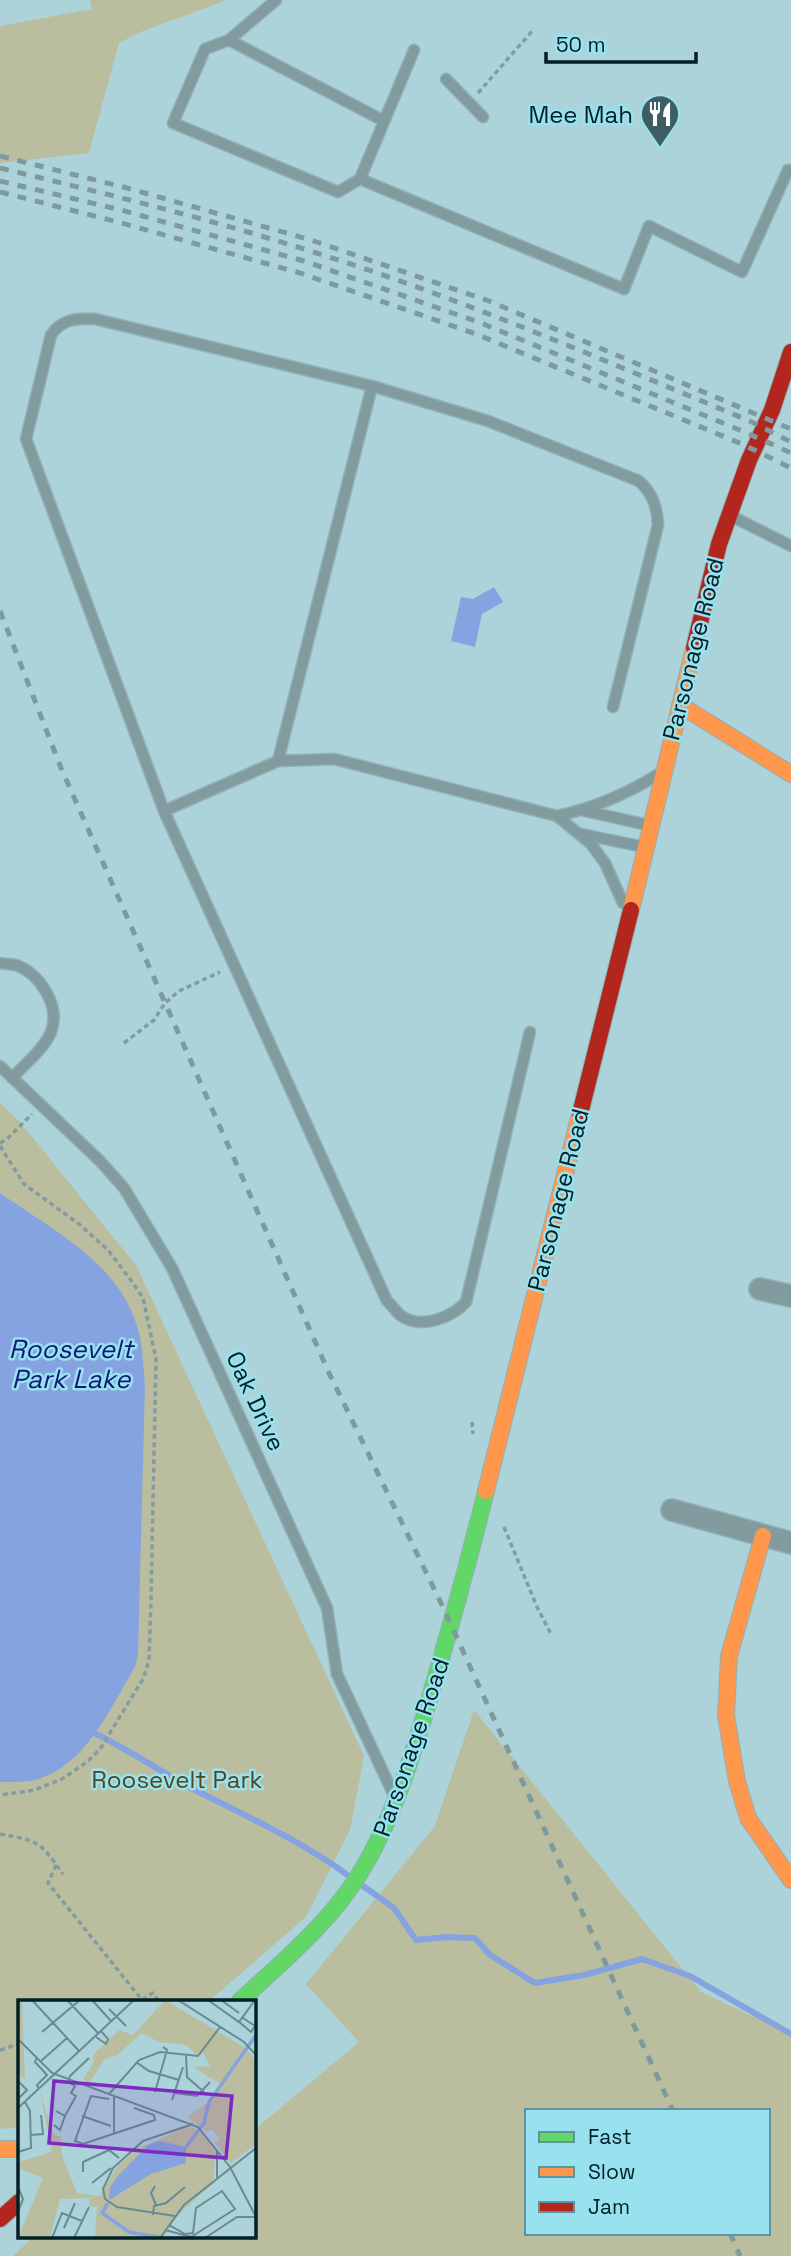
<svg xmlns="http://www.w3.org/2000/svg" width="791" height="2256" viewBox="0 0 791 2256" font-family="'Space Grotesk',sans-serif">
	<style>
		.green { fill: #babe9e; fill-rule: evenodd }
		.water { fill: #85a3e0 }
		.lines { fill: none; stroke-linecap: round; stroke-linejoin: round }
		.stream { stroke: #85a3e0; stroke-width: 6 }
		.lane-casing { stroke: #91b0b6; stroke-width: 13 }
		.street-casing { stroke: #91b0b6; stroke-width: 24 }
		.fast-casing { stroke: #91b0b6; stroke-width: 18 }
		.slow-casing { stroke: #91b0b6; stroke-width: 18 }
		.jam-casing { stroke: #91b0b6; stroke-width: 18 }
		.path { stroke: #829ca1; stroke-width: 3.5; stroke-dasharray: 5 3.5; stroke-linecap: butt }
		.lane { stroke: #819b9e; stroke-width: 10 }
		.street { stroke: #819b9e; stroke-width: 21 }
		.fast { stroke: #63d668; stroke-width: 16 }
		.slow { stroke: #ff974d; stroke-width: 16 }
		.jam { stroke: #b3261e; stroke-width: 16 }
		.rail { stroke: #7f9a9e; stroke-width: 5; stroke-dasharray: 9 9; stroke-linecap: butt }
		.labels { text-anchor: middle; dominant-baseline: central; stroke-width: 5; stroke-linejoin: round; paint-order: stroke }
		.poi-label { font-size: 24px; fill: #022025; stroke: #98e1ee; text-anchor: end }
		.street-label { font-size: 24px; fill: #022025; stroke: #98e1ee }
		.park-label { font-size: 24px; fill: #54451a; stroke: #98e1ee }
		.water-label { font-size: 26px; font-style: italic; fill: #121879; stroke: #98e1ee }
		.inset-river { fill: none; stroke: #85a3e0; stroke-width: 3.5 }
		.inset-road { fill: none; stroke: #688b92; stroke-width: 2 }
		.view { fill: #7b2cbf; fill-opacity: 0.15; stroke: #7b2cbf; stroke-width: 3.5 }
		.inset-edge { fill: none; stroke: #022025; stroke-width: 3.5 }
	</style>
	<rect width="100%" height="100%" fill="#acd3da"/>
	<!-- green -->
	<path class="green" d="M90 0H227L143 31 119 43 89 153 0 163V26L92 9Z
		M0 1103 19 1121 136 1265 364 1756 350 1830 306 1917 208 2002H19V2127L0 2129Z
		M474 1710 701 1992 791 2034V2256H13L33 2237H254V2130L359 2042 306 1984 435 1826ZM527 2111H768V2233H527Z"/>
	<!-- water -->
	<path class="water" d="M494 587 503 602 482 614 475 647 451 641 461 597 473 599Z
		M0 1193C51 1229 118 1262 137 1326 143 1345 143 1365 145 1385L138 1654 135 1667C110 1708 84 1771 30 1781 21 1782 12 1782 3 1782H0Z"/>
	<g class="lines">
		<!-- stream -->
		<path class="stream" d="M94 1733C129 1750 160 1771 193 1789 246 1816 301 1841 349 1876
			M363 1886 394 1908 416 1940 447 1937 475 1938 490 1955 535 1983 584 1975 642 1959 690 1976 791 2034"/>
		<!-- lane casing -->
		<g class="lane-casing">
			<path id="lane" d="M276 0 229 40 205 49 173 123 338 192 360 179
				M229 40 384 121
				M414 50 360 179 624 289 649 226 742 272 788 170 791 171
				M446 79 483 117
				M731 516 791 546
				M278 761 372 386
				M164 811 278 761 334 759 557 816 591 844 605 863 623 903
				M585 811 648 825
				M557 816C594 808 625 795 657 775
				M581 834 644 847
				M0 963C5 964 11 964 16 965 40 974 61 1006 51 1032 44 1049 25 1064 12 1078
				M530 1032 466 1302C452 1317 423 1329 403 1317 397 1314 392 1305 387 1301L164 811 26 439 51 335C62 319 76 318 95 319L372 386 488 421 639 481C653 494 657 507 658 525L613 707
				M0 1066 100 1161 124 1188 172 1268 327 1608 337 1674 392 1791"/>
		</g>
		<!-- street casing -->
		<g class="street-casing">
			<path id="street" d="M760 1289 791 1296
				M672 1510 791 1543"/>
		</g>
		<!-- fast casing -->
		<g class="fast-casing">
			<path id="fast" d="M239 2002C283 1961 331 1922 362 1870 392 1820 410 1763 427 1707 448 1636 468 1564 486 1491"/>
		</g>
		<!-- slow casing -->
		<g class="slow-casing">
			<path id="slow" d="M680 705 791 774
				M631 910 694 648
				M486 1491 580 1114
				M763 1536 729 1656 726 1715 737 1781 748 1818 791 1880
				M0 2149H19"/>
		</g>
		<!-- jam casing -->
		<g class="jam-casing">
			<path id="jam" d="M694 648 719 544 749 460 772 410 791 352
				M580 1114 631 910
				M0 2219 19 2202"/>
		</g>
		<!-- path -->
		<path class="path" d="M478 93 534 29
			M124 1043 154 1020 165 1003 179 991 220 972
			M0 1143 7 1139 32 1114
			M0 1146 24 1184 79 1224 108 1250 130 1279 143 1298 156 1359 151 1599 149 1661 143 1679 100 1749 87 1762 62 1779 35 1790 0 1795
			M472 1422 473 1434
			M504 1527 537 1607 551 1634
			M0 1834C40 1841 39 1841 63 1874
			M56 1865 48 1883 142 2000 153 1993 159 2002
			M0 2050 19 2044"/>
		<!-- lane -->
		<use href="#lane" class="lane"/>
		<!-- street -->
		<use href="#street" class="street"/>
		<!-- fast -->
		<use href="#fast" class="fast"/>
		<!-- slow -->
		<use href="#slow" class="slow"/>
		<!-- jam -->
		<use href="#jam" class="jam"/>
		<!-- rail -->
		<path class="rail" d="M0 156 127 188 311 240 489 301 791 429
			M0 168C103 193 206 218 307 250 459 297 605 361 752 422L791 442
			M0 181 121 210 304 261 481 323 747 433 791 453
			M0 192 118 222 300 273 476 334 742 444 791 468
			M0 611 61 768 329 1373 441 1603 673 2111
			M730 2233 740 2256"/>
	</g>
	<!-- icons -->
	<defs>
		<g id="restaurant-pin" transform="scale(2.0125)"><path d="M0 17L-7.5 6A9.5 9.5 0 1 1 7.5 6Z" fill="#3d5f64" stroke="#98e1ee"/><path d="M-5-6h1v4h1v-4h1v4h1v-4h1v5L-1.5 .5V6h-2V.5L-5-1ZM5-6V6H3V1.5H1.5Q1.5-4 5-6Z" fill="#fff"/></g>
	</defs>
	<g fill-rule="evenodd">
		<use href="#restaurant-pin" x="660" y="114"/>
	</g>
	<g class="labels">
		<!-- poi labels -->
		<g class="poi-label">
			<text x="633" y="114">Mee Mah</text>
		</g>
		<!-- street labels -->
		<g class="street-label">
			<text transform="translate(693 649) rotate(-76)">Parsonage Road</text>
			<text transform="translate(558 1200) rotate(-76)">Parsonage Road</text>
			<text transform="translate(256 1401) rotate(65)">Oak Drive</text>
			<text transform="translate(411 1747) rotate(-71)">Parsonage Road</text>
		</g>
		<!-- park labels -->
		<g class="park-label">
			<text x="177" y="1779">Roosevelt Park</text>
		</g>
		<!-- water labels -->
		<g class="water-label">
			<text x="71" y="1349">Roosevelt<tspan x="71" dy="30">Park Lake</tspan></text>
		</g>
	</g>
	<!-- overview -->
	<g transform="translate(18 2000)">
		<rect width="238" height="238" fill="#acd3da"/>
		<path d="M0 0H4L7 79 0 74ZM147 0 229 49 237 60 238 144 213 163 197 143 201 139 194 129 189 132 169 117 192 101 202 84 175 67 192 66 185 52 180 56 168 45 141 42 124 33 98 56 87 59 71 83 65 80 76 62 75 55 101 30 115 35ZM22 92 35 134 43 137 44 156 59 193 82 196 99 167 119 149 171 126 184 132 198 152 195 183 161 214 145 238H77L79 207 71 206V198L42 199 32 238H0L25 178 0 168V162L34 152Z" fill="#babe9e"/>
		<path d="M141 141 168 147V163L133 174 91 200 92 187 100 176 130 145Z" fill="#85a3e0"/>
		<path class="inset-river" d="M168 147 186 123 191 102 238 35M90 203 84 213 111 232 146 238"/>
		<path class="inset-road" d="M14 0 61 51M49 0 80 33M74 0 93 21M160 0 226 42 238 55M190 0 221 22 237 0M203 0 221 13M91 9 108 26M220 21 233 32 237 26 225 18M24 32 62 0M78 37 88 44 90 39 83 31M0 39 34 73 180 127 212 167 238 217M168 56 169 77 186 92M19 57 17 62 29 75 19 85 21 89M23 61 49 38M118 62 131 71 161 80M0 81 9 90 0 99M137 92 149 50 145 47M157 93 179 96 192 82M91 94 121 60 142 52 180 56 202 27M91 99 73 96 57 141 65 144 137 120 136 115 116 108M154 100 165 67M0 108 116 0M38 111 47 116 58 96 53 93 57 86 50 82 52 76 71 58M64 116 93 126M36 125 42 130 47 116M12 135 25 134 23 115M96 135V96M0 152 13 148 12 111 7 102M65 172V162L91 150 101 158M199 178V151M74 183 93 168M137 186 133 193 138 205M0 187 5 199 0 212M135 215 136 206 148 203 167 187M157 216 99 207 87 199 85 189 95 168 125 141 175 124M46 228 57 203M147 230 173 237 217 209 204 191 178 208 175 233 167 234 151 225M34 238 44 213 64 221M56 238 71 207M142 238 166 205 238 148M187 238 219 217H238"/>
		<path class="view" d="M36 81 214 96 208 158 31 143Z"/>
		<rect width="238" height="238" class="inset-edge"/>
	</g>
	<!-- legend -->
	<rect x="525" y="2109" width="245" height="126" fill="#98e1ee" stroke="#5c949e" stroke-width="2"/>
	<rect x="539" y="2132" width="35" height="10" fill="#63d668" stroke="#5c949e" stroke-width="2"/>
	<text x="588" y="2144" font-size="21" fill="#022025">Fast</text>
	<rect x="539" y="2167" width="35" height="10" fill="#ff974d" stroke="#5c949e" stroke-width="2"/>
	<text x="588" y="2179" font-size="21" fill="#022025">Slow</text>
	<rect x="539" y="2202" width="35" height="10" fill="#b3261e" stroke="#5c949e" stroke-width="2"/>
	<text x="588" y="2214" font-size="21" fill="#022025">Jam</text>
	<!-- scale -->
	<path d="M546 52v10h150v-10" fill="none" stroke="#022025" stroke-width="3.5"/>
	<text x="556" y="52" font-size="21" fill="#022025" stroke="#98e1ee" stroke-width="5" paint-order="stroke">50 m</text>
</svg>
